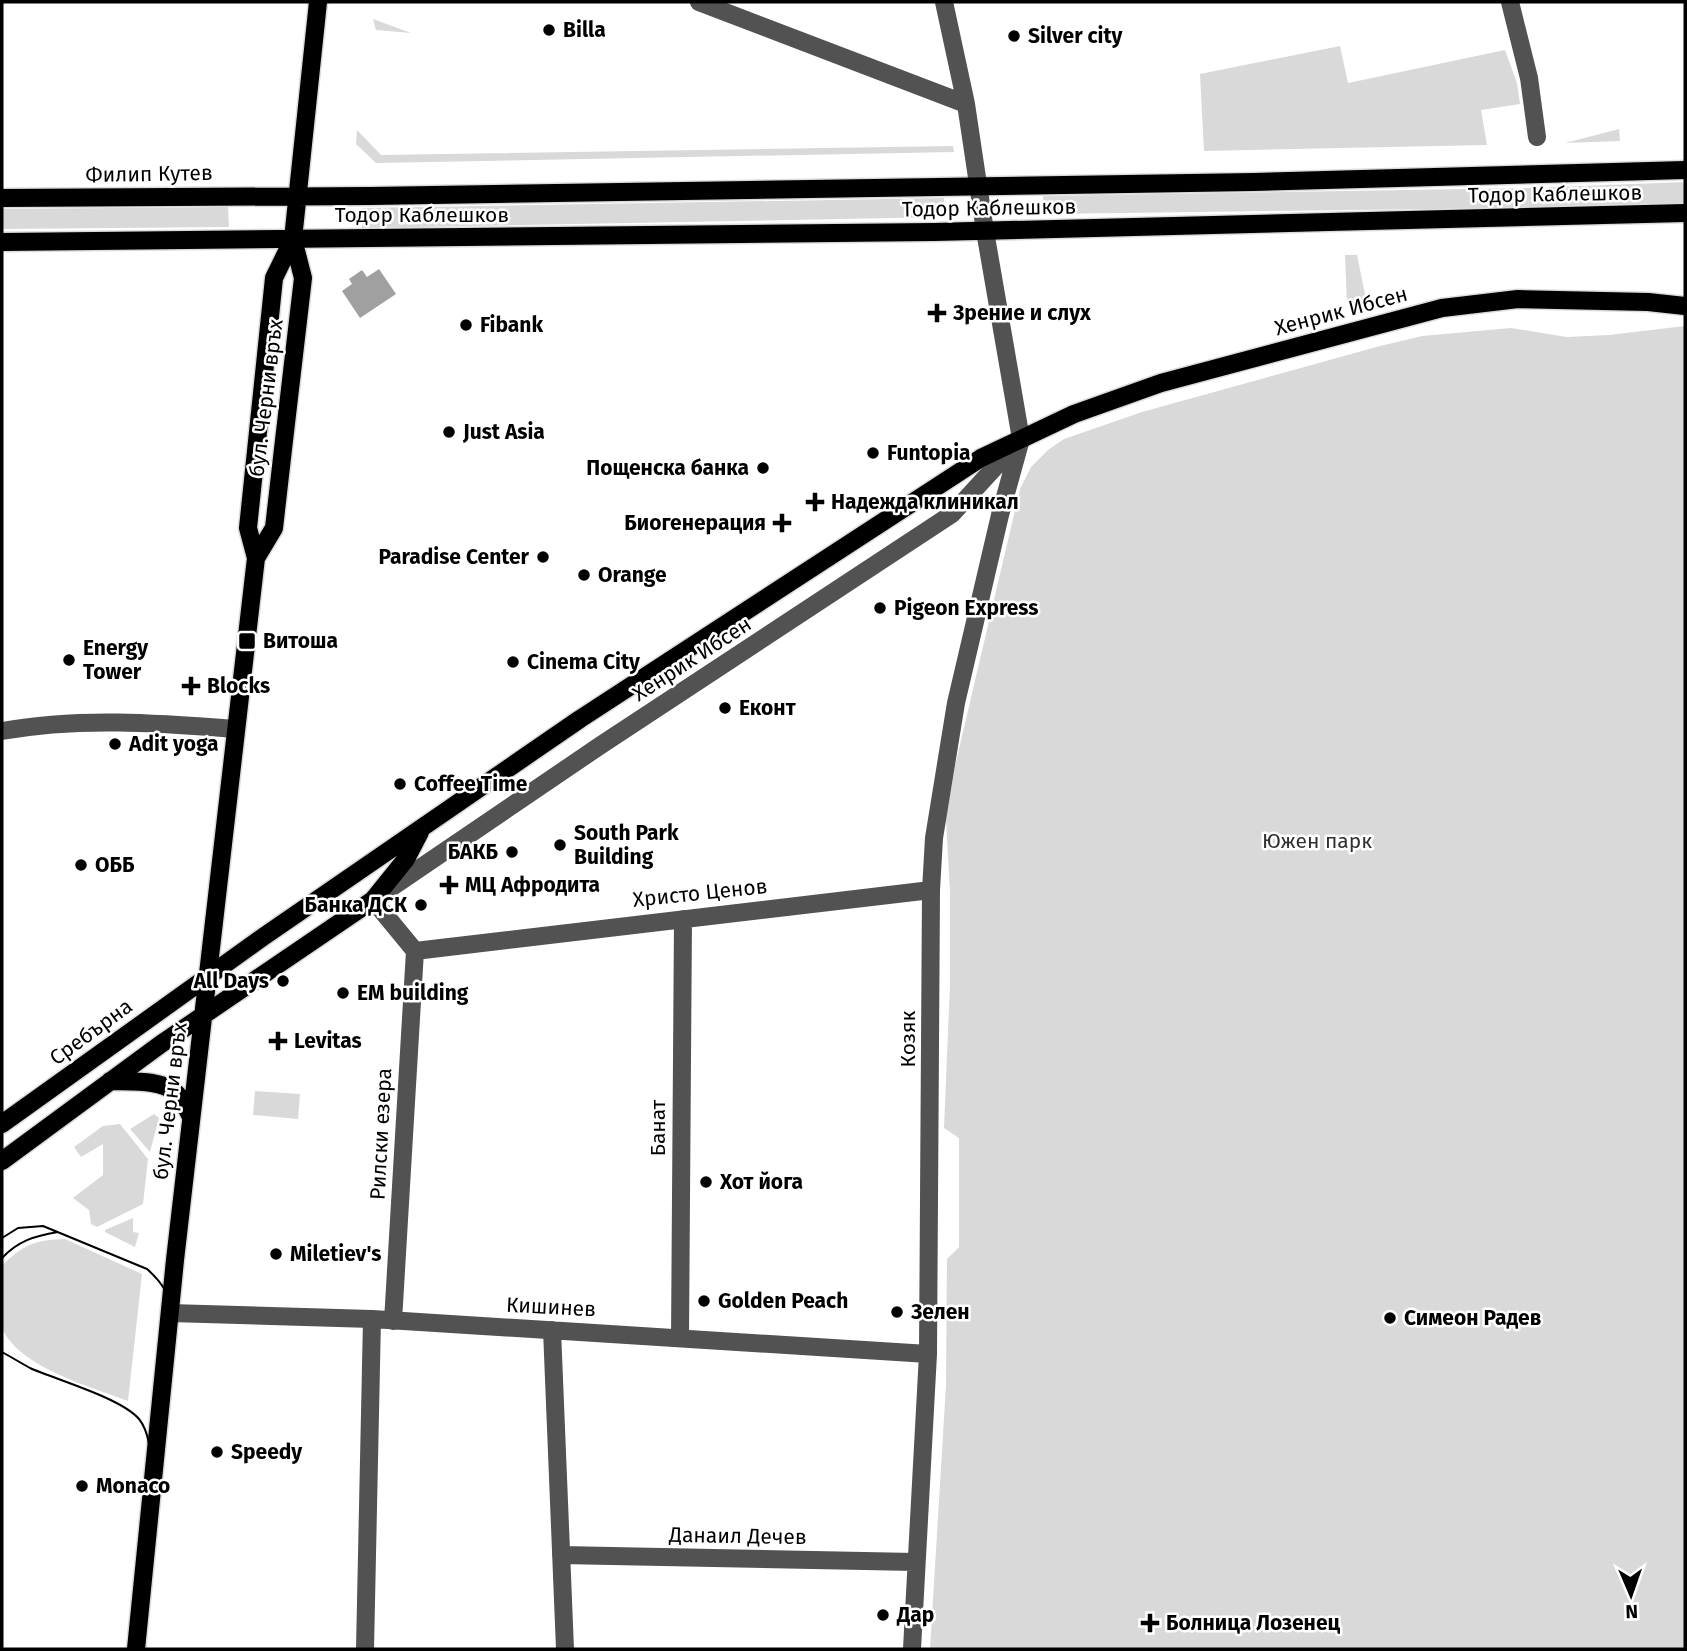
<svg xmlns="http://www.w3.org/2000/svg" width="1687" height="1651" viewBox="0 0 1687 1651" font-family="'Fira Sans',sans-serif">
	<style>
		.green { fill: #d9d9d9 }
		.water { fill: #a0a0a0 }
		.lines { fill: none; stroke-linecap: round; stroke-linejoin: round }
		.major-casing { stroke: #dbdbdb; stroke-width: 21 }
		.minor { stroke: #525252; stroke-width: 18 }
		.major { stroke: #000; stroke-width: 18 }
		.tram { stroke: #000; stroke-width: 2 }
		.poi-dot { fill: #000; stroke: #fff; stroke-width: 2.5 }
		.labels { text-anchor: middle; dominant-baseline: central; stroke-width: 5; stroke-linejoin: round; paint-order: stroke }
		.poi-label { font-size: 21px; font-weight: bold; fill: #000; stroke: #fff; text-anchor: start }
		.street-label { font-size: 21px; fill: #000; stroke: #fff }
		.park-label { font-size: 21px; fill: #303030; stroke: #fff }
	</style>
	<rect width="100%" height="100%" fill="#fff"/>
	<!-- green -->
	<path class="green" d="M373 19 411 33 376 30Z
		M1340 46 1348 83 1505 50 1517 83 1520 104 1481 110 1487 145 1204 151 1200 74Z
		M1619 129 1620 141 1565 143Z
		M357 130 381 155 953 146 954 152 376 163 356 144Z
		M1685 182V203L1514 208 1044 214 1043 196 1530 188Z
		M944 198 945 217 362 228V208Z
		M228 207 229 227 2 229V209Z
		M1345 255H1357L1366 299 1347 304Z
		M1685 326V1649H930L946 1385 947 1259 959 1247V1138L944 1128 950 984V893L946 819 955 766 1020 489 1031 467 1048 450 1064 439 1142 412 1380 346 1422 336 1511 328 1567 337 1609 335Z
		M255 1091 300 1094 298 1119 253 1115Z
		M154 1114 159 1118 150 1152 130 1129Z
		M120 1124 148 1159 143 1204 97 1227 91 1224 89 1210 73 1198 103 1175V1144L81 1157 74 1147 103 1126Z
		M133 1218V1232L139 1233 135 1247 105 1232V1230Z
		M65 1239 142 1274 128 1401C92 1387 21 1368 3 1330 0 1321 2 1279 2 1266 23 1244 36 1240 65 1239Z"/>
	<!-- water -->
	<path class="water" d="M379 269 396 294 360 318 342 291 352 284 349 279 362 270 367 277Z"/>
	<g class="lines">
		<!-- major casing -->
		<g class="major-casing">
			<path id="major" d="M2 198 370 196 1254 182 1685 170
				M2 242 934 232 1685 213
				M256 558 274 528 283 449 303 278 293 239
				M110 1081C129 1082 162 1079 176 1093 183 1100 187 1109 191 1117
				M2 1124 263 937 580 719 981 458 1074 414 1161 383 1442 308 1518 299 1648 302 1685 306
				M2 1161 161 1044 373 900 406 859 420 832
				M136 1649 175 1260 256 558 248 528 274 278 293 239 318 2"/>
		</g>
		<!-- minor -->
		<path class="minor" d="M699 2 966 104
			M1510 2 1529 78 1537 137
			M2 731C79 717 157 723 236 729
			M415 951 373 900 601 745 952 514 1019 441
			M415 951 931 890
			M170 1313 372 1319 928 1354
			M393 1321 415 951
			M552 1330 565 1649
			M680 1338 683 919
			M561 1555 915 1562
			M365 1649 372 1319
			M912 1649 928 1354 931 890 934 838 956 703 1000 515 1021 439 985 231 966 104 944 2"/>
		<!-- major -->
		<use href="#major" class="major"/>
		<!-- tram -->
		<path class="tram" d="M2 1238 18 1228 43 1226 147 1269C163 1283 171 1297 174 1318L140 1649
			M2 1258C18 1241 34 1236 58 1232
			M2 1352C11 1357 21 1363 30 1368 57 1380 121 1398 139 1419 149 1431 152 1456 150 1472"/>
	</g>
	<!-- markers -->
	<g class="poi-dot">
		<circle cx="549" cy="30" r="7"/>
		<circle cx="1014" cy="36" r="7"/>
		<path d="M933.5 302.5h7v7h7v7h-7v7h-7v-7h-7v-7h7z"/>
		<circle cx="466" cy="325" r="7"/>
		<circle cx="449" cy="432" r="7"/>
		<circle cx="873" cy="453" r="7"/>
		<circle cx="763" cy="468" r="7"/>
		<path d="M811.5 491.5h7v7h7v7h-7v7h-7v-7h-7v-7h7z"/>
		<path d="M778.5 512.5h7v7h7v7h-7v7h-7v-7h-7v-7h7z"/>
		<circle cx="543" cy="557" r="7"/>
		<circle cx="584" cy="575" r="7"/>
		<circle cx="880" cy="608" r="7"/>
		<rect x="238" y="632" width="18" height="18" rx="3.5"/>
		<circle cx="69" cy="660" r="7"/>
		<circle cx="513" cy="662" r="7"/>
		<path d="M187.5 675.5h7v7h7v7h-7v7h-7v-7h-7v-7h7z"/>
		<circle cx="725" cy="708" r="7"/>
		<circle cx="115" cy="744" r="7"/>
		<circle cx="400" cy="784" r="7"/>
		<circle cx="560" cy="845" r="7"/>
		<circle cx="512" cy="852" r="7"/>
		<circle cx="81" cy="865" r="7"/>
		<path d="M445.5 874.5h7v7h7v7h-7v7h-7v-7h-7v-7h7z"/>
		<circle cx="421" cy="905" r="7"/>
		<circle cx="283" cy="981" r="7"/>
		<circle cx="343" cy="993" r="7"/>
		<path d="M274.5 1030.5h7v7h7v7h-7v7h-7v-7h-7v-7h7z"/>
		<circle cx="706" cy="1182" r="7"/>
		<circle cx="276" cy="1254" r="7"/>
		<circle cx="704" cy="1301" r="7"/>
		<circle cx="897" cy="1312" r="7"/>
		<circle cx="1390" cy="1318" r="7"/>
		<circle cx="217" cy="1452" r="7"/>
		<circle cx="82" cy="1486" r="7"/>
		<circle cx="883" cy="1615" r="7"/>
		<path d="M1146.5 1612.5h7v7h7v7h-7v7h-7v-7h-7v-7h7z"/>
	</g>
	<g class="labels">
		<!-- poi labels -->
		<g class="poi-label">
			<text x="563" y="30">Billa</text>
			<text x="1028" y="36">Silver city</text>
			<text x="953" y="313">Зрение и слух</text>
			<text x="480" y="325">Fibank</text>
			<text x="463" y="432">Just Asia</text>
			<text x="887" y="453">Funtopia</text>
			<text x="749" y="468" text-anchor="end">Пощенска банка</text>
			<text x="831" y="502">Надежда клиникал</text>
			<text x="766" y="523" text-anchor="end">Биогенерация</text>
			<text x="529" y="557" text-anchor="end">Paradise Center</text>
			<text x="598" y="575">Orange</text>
			<text x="894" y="608">Pigeon Express</text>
			<text x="263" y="641">Витоша</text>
			<text x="83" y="648">Energy<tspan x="83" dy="24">Tower</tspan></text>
			<text x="527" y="662">Cinema City</text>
			<text x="207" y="686">Blocks</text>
			<text x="739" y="708">Еконт</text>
			<text x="129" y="744">Adit yoga</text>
			<text x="414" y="784">Coffee Time</text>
			<text x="574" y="833">South Park<tspan x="574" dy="24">Building</tspan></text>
			<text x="498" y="852" text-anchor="end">БАКБ</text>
			<text x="95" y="865">ОББ</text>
			<text x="465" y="885">МЦ Афродита</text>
			<text x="407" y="905" text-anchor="end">Банка ДСК</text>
			<text x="269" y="981" text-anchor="end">All Days</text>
			<text x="357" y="993">EM building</text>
			<text x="294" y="1041">Levitas</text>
			<text x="720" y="1182">Хот йога</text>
			<text x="290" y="1254">Miletiev's</text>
			<text x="718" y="1301">Golden Peach</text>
			<text x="911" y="1312">Зелен</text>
			<text x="1404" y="1318">Симеон Радев</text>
			<text x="231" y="1452">Speedy</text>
			<text x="96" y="1486">Monaco</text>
			<text x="897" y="1615">Дар</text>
			<text x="1166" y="1623">Болница Лозенец</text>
		</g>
		<!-- street labels -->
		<g class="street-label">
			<text transform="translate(149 174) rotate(-1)">Филип Кутев</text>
			<text transform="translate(1555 194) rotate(-1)">Тодор Каблешков</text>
			<text transform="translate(989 208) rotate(-1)">Тодор Каблешков</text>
			<text x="422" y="215">Тодор Каблешков</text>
			<text transform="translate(1341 311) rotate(-15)">Хенрик Ибсен</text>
			<text transform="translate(266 398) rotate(-83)">бул. Черни връх</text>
			<text transform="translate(692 659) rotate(-33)">Хенрик Ибсен</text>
			<text transform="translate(700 893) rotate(-6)">Христо Ценов</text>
			<text transform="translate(91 1032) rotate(-36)">Сребърна</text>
			<text transform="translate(908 1039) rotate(-90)">Козяк</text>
			<text transform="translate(170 1101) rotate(-83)">бул. Черни връх</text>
			<text transform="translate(658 1128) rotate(-90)">Банат</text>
			<text transform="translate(381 1134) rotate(-87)">Рилски езера</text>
			<text transform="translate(551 1307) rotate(3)">Кишинев</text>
			<text transform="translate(738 1536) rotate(1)">Данаил Дечев</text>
		</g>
		<!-- park labels -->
		<g class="park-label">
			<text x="1317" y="841">Южен парк</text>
		</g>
	</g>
	<!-- border -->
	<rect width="1687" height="1651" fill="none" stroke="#000000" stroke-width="7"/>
	<!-- north arrow -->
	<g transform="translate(1631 1595) rotate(178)" stroke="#ffffff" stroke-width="5" paint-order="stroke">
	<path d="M0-5L12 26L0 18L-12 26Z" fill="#000000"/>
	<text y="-10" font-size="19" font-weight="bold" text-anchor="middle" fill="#000000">N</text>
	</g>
</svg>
